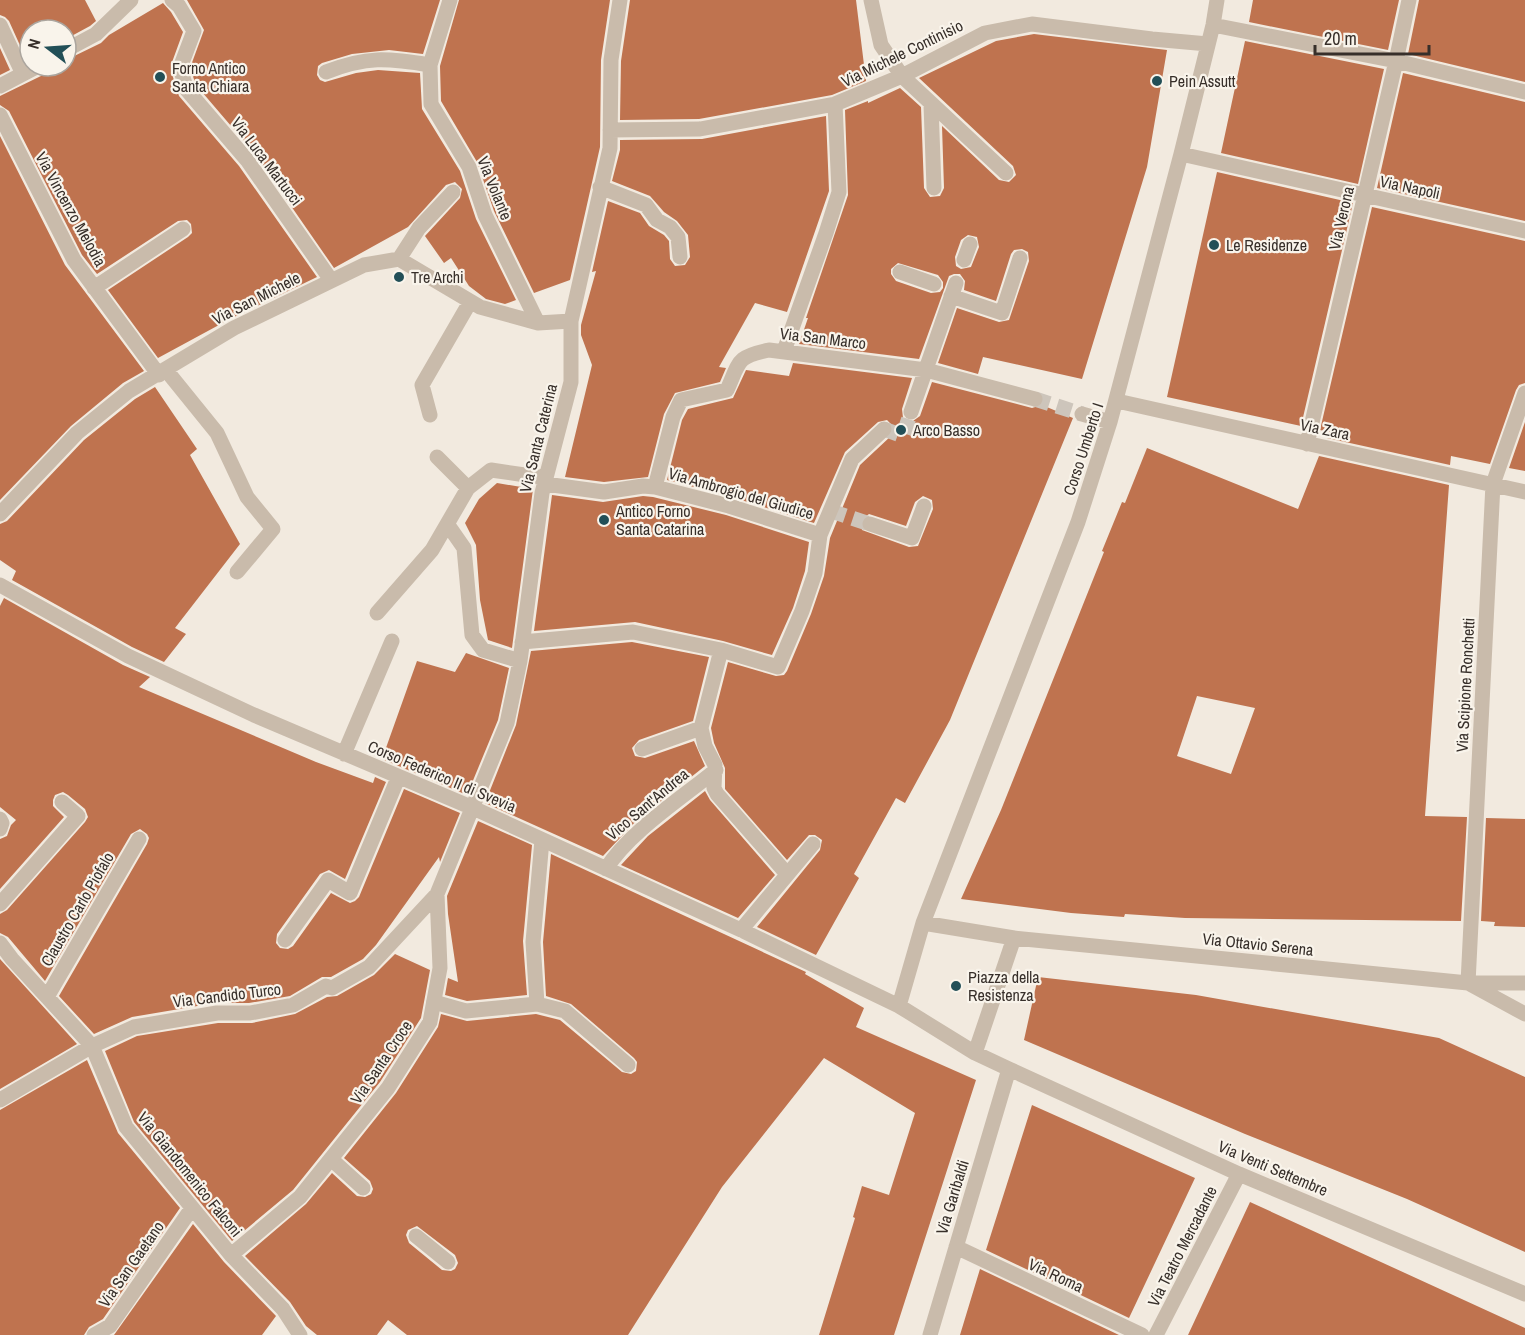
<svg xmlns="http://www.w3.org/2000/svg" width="1525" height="1335" viewBox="0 0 1525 1335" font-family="'Archivo Narrow',sans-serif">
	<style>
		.building { fill: #bf734f; fill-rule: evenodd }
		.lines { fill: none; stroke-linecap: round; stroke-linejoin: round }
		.street-tunnel { stroke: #cdc5bb; stroke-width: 15; stroke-dasharray: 15 8; stroke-linecap: butt }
		.lane { stroke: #c9bbab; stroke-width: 15 }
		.street { stroke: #c9bbab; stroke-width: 15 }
		.poi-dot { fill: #224f57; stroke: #f9f4eb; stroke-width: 2 }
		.labels { text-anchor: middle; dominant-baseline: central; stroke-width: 4.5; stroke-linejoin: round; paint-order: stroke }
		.street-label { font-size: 16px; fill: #372f2a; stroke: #f9f4eb }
		.poi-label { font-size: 16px; fill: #372f2a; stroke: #f9f4eb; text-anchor: start }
	</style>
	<rect width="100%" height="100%" fill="#f2eadf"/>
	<!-- building -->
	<path class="building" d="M0 0H85L96 21 90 26 66 39V30H30V59L27 61 9 21 5 17 0 15Z
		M187 0H440L423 54 389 50 352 54 322 63 318 66 317 75 320 80 325 82 356 73 378 70 420 73 422 109 460 171 476 219 516 300 505 304 486 299 469 286 451 258 444 263 425 236 460 198 462 189 455 182 446 185 408 227 334 268 255 154 196 85 190 68 204 30Z
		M459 0H610L601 60 600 147 570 280 534 293 494 211 477 162 441 101 440 66Z
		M630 0H856L866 81 832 95 699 119 620 120 621 61Z
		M1253 0H1399L1388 50 1249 22Z
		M1419 0H1525V82L1408 54Z
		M163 3 171 12 183 32 171 65V71L179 96 239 166 317 277 230 319 158 358 108 290 188 237 192 233 191 224 187 220 178 221 97 274 82 255 9 111 0 105V96L43 75 48 66H66V60L101 43 109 35Z
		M1034 34 1167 50 1147 167 1082 379 983 357 978 374 938 363 957 308 999 322 1009 320 1029 261 1028 252 1022 249 1014 250 1011 254 996 301 964 290 965 281 960 274H954L949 276 919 359 799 344 808 318H806L848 195 845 110 868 101V103L900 88 921 107 924 188 930 197 940 196 944 188 942 126 999 180 1009 182 1016 175 1013 166 919 78 996 41ZM968 235 977 237 979 247 971 267 961 269 956 266 955 257 961 240ZM898 263 938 275 943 282V288L940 292 931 293 896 281 891 274V269Z
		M1245 41 1384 69 1358 184 1221 153Z
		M0 48 10 70 0 75Z
		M1403 73 1525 102V221L1377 188Z
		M826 116 829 191 787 312 755 303 719 367 726 368 720 382 675 393 664 414 648 477 604 482 565 477 592 365 581 335V325L596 271 592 272 608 201 640 213 649 226 664 235 669 241 670 259 675 266 685 265 690 257 688 235 677 221 664 212 650 196 612 181 620 150V140L702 139Z
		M0 136 65 265 144 371 123 383 71 426 0 500Z
		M1217 172 1353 203 1301 426 1167 397Z
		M1372 207 1525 241V383L1519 385 1516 390 1490 464 1451 456 1450 465 1327 438 1329 432 1320 430Z
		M793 363 912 378 902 409 903 418 908 421H913L920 416 932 382 1032 408 1042 405 1073 418 950 720 905 803 896 798 854 874 859 878 816 955 757 927 820 850 822 840 815 835H809L787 860 725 789V768L714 743 711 728 728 662 776 676 784 675 787 671 811 614 824 576 830 538 860 465 891 436 893 426 887 420 878 422 845 452 814 523 732 497 667 480 682 420 688 409 733 398 746 370 789 376ZM923 496 932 500 933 509 918 546 909 547 862 530 861 520 869 514 906 526 915 502Z
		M155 387 197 449 190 455 240 544 175 628 186 634 164 662 132 647 12 580 16 571 0 560V524L7 521 84 440 135 399Z
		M1525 422V471L1509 468Z
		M1147 448 1298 509 1319 456 1449 485 1425 816 1467 817 1461 921 1185 918 1125 914 1124 917 1071 913 961 899 1001 810 1104 552 1102 551 1122 502 1125 503ZM1197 696 1255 708 1231 774 1177 756Z
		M497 483 533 489 512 648 488 640 480 600 476 545 465 523 479 499Z
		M552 495 603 502 643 496 653 497 726 515 809 542 805 571 793 608 772 655 723 641 635 622 534 631Z
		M4 598 123 665 150 677 139 687 316 762 373 783 375 777 386 782 345 879 329 870 320 874 277 934 276 943 280 948 288 949 293 946 331 893 350 903 355 901 359 897 404 789 460 813 440 862 439 857 376 945 363 959 331 977H322L290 996 249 1003H215L132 1017 94 1034 59 996 147 844 149 838 147 834 140 829 131 834 45 981 8 937 0 933V914L7 910 85 822 88 817 85 809 68 795 63 792 55 795 53 800V806L64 817 0 889V839L7 836 11 825 16 820 0 807V606Z
		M632 642 709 657 693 721 639 740 632 748 635 756 645 758 694 741 705 766 636 821 603 856 485 803 516 725 531 651Z
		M466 653 509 668 498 720 467 795 382 759 417 661 455 672Z
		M705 791 710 800 775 875 738 918 621 865 648 836Z
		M1486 818 1525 819V927L1494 926 1495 922 1481 921Z
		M478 821 532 845 523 941 527 995 467 1001 445 995 448 978 458 982 448 914 447 896Z
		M551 854 806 972 805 974 864 1008 856 1027 976 1080 894 1335H819L855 1218 853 1217 862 1186 889 1195 915 1113 824 1058 722 1187 628 1335H407L388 1320 377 1335H317L306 1326 290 1302 245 1256 306 1204 332 1173 357 1196 365 1197 371 1194 373 1189 370 1181 344 1158 396 1093 438 1027 441 1014 467 1021 536 1014 560 1020 622 1072 631 1074 636 1071 637 1062 634 1058 571 1004 546 996 543 942ZM417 1226 455 1255 458 1263 455 1269 451 1271 442 1270 409 1243 406 1235 408 1230Z
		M395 954 430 970 421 1018 380 1082 293 1190 232 1241 134 1122 105 1051 137 1036 218 1023H252L295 1014 327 997 337 996 374 975Z
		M0 959 77 1044 0 1089Z
		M1038 977 1196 995 1439 1038 1525 1077V1252L1407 1199 1245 1134 1024 1040Z
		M87 1060 118 1133 180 1208 103 1319 89 1327 84 1335H0V1110Z
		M1032 1105 1195 1178 1129 1318 986 1250Z
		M1250 1202 1525 1328V1335H1188Z
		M193 1224 224 1262 276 1316 262 1335H114Z
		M980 1269 1119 1335H960Z"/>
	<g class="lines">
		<!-- street-tunnel -->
		<path class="street-tunnel" d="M1035 399 1082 414
			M884 429 903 436 911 412
			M831 511 870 524"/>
		<!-- lane -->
		<path class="lane" d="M434 1002 466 1011 537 1004 533 942 542 840
			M537 1004 565 1011 628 1065
			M331 1159 363 1188
			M416 1236 448 1262"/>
		<!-- street -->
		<path class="street" d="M172 0 179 6 194 31 180 68 187 90 247 160 331 280
			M450 0 430 65 431 104 469 167 485 215 538 323
			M871 0 881 45 902 76 1006 173
			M0 25 23 74
			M1213 25 1396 61 1525 92
			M66 50 96 34 131 0
			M326 72C367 56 387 58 430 65
			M0 86 38 66
			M931 105 934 188
			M0 115 74 260 159 375
			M610 130 700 129 835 104 902 76 985 33 1032 24 1152 39 1208 44
			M1181 154 1525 231
			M600 187 646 205 657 220 670 227 678 237 680 257
			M399 259 419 228 453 192
			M964 260 970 244
			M900 272 934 284
			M94 288 183 229
			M951 296 1002 313 1020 258
			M784 351 826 233 839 192 835 104
			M166 370 217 433 247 497 273 529 237 572
			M1525 393 1493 484 1468 983H1525
			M1117 401 1525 492
			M911 412 956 283
			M1082 414 1110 422
			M430 415 422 385 470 302
			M1307 444 1396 61 1409 0
			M437 457 468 488
			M545 484 604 492 643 486 655 487 729 506 820 535
			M655 487 673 417 681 400 727 390C740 361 736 357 769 350L926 370 1035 399
			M0 514 77 433 129 391 234 328 364 265 399 259 480 307 538 323 571 321
			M870 524 912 538 924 506
			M448 525 464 548 472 635 483 650 520 661
			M0 585 128 656 254 715 473 808 741 930 899 1006 975 1053 1009 1069 1239 1174 1525 1294
			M377 613 432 550 468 488 491 470 546 478
			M522 642 633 632 721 650 778 667 802 611 815 573 820 535 852 459 884 429
			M721 650 701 728 705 746 715 765 714 788 717 794 787 874
			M642 749 701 728
			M344 754 392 641
			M0 819 2 823 0 829
			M606 869C629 832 682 798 716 770
			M0 904 78 816 62 802
			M923 923 1078 522 1110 422 1181 154 1213 25 1217 0
			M741 930 813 844
			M1014 938 1468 983 1525 1014
			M285 940 328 880 350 893 398 778
			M0 943 12 959 92 1046 126 1127 231 1255 283 1309 300 1335
			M47 997 139 839
			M899 1006 923 923 1014 938 975 1053
			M0 1100 92 1046 134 1027 217 1013H250L293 1005 326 986 332 988 369 967 437 894
			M956 1247 1142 1335
			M231 1255 300 1197 388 1088 430 1022 440 968 437 894 507 723 520 661 542 493 571 382V321L610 148 611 60 620 0
			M94 1335 110 1326 192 1208
			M930 1335 1009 1069
			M1156 1335 1239 1174"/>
	</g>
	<!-- markers -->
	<g class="poi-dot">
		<circle cx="160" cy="77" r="6"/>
		<circle cx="1157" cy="81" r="6"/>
		<circle cx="1214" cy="245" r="6"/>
		<circle cx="399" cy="277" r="6"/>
		<circle cx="901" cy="430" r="6"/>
		<circle cx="604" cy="520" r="6"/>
		<circle cx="956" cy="986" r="6"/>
	</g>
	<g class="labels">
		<!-- street labels -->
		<g class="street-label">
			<text transform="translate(902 53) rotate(-26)">Via Michele Continisio</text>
			<text transform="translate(267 161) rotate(53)">Via Luca Martucci</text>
			<text transform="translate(1410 187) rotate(12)">Via Napoli</text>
			<text transform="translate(495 188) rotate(68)">Via Volante</text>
			<text transform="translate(71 209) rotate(61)">Via Vincenzo Melodia</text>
			<text transform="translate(1341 218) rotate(-77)">Via Verona</text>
			<text transform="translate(256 298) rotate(-27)">Via San Michele</text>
			<text transform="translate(823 338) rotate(7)">Via San Marco</text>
			<text transform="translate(1325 429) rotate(12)">Via Zara</text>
			<text transform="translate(538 438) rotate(-76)">Via Santa Caterina</text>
			<text transform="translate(1083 449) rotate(-72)">Corso Umberto I</text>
			<text transform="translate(741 493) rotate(16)">Via Ambrogio del Giudice</text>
			<text transform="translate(1465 685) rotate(-87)">Via Scipione Ronchetti</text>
			<text transform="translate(442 776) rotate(23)">Corso Federico II di Svevia</text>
			<text transform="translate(647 804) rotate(-40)">Vico Sant'Andrea</text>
			<text transform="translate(77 909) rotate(-60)">Claustro Carlo Piofalo</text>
			<text transform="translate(1258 944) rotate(6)">Via Ottavio Serena</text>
			<text transform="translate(227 995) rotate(-7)">Via Candido Turco</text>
			<text transform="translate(381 1062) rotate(-56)">Via Santa Croce</text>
			<text transform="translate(1273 1168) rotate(23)">Via Venti Settembre</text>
			<text transform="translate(190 1174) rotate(51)">Via Giandomenico Falconi</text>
			<text transform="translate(952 1197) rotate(-73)">Via Garibaldi</text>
			<text transform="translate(1182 1246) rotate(-63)">Via Teatro Mercadante</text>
			<text transform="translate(131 1264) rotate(-55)">Via San Gaetano</text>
			<text transform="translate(1056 1275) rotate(25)">Via Roma</text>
		</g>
		<!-- poi labels -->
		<g class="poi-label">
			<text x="172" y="68">Forno Antico<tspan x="172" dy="18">Santa Chiara</tspan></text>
			<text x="1169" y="81">Pein Assutt</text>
			<text x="1226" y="245">Le Residenze</text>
			<text x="411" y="277">Tre Archi</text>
			<text x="913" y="430">Arco Basso</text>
			<text x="616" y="511">Antico Forno<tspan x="616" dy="18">Santa Catarina</tspan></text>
			<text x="968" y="977">Piazza della<tspan x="968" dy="18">Resistenza</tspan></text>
		</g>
	</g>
	<!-- north arrow -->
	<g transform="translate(48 48) rotate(287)"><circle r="28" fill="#f9f4eb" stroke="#aba59e" stroke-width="1.5"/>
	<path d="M0-4.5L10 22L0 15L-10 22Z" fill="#224f57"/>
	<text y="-9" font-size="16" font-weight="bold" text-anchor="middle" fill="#372f2a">N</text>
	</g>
	<!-- scale -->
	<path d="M1315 45v9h114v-9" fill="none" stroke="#372f2a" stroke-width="3"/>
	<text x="1324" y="45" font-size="18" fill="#372f2a" stroke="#f9f4eb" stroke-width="4.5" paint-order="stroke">20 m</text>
</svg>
